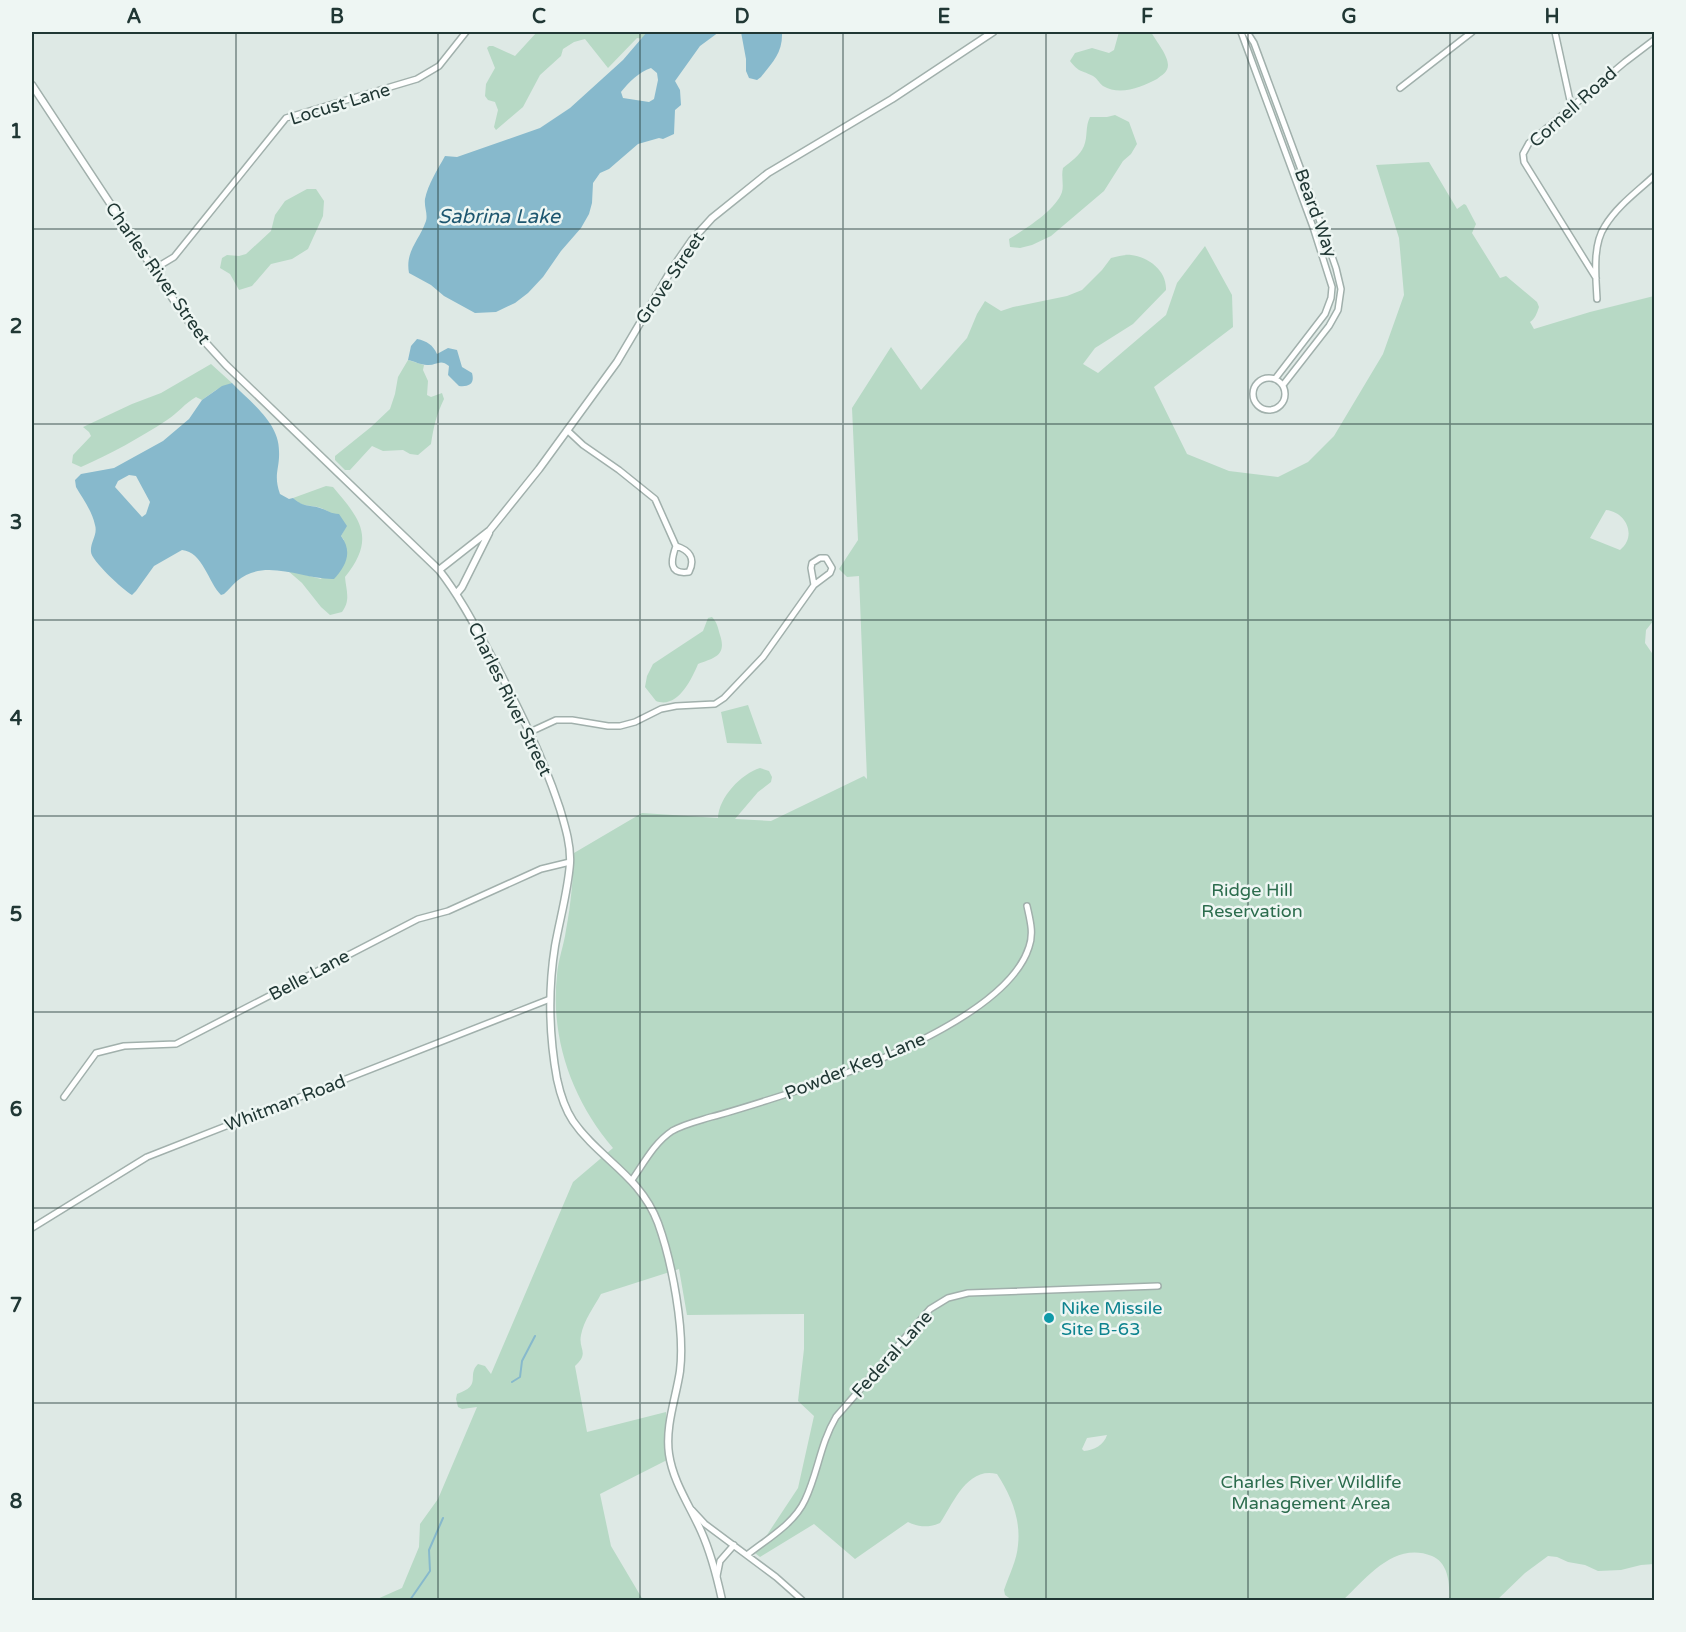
<svg xmlns="http://www.w3.org/2000/svg" width="1686" height="1632" viewBox="0 0 1686 1632" font-family="'Varela Round',sans-serif">
	<style>
		.green { fill: #b7d9c5; fill-rule: evenodd }
		.water { fill: #87b9cc; fill-rule: evenodd }
		.lines { fill: none; stroke-linecap: round; stroke-linejoin: round }
		.stream { stroke: #87b9cc; stroke-width: 2 }
		.minor-casing { stroke: #a1b0ac; stroke-width: 8 }
		.tertiary-casing { stroke: #a1b0ac; stroke-width: 9 }
		.minor { stroke: #fff; stroke-width: 5 }
		.tertiary { stroke: #fff; stroke-width: 6 }
		.grid { fill: none; stroke: #203734; stroke-width: 1.5; stroke-opacity: 0.55 }
		.culture-dot { fill: #0f9aa8; stroke: #eef6f3; stroke-width: 2 }
		.labels { text-anchor: middle; dominant-baseline: central; stroke-width: 5; stroke-linejoin: round; paint-order: stroke }
		.street-label { font-size: 18px; fill: #203734; stroke: #eef6f3 }
		.park-label { font-size: 18px; fill: #2c6c4d; stroke: #eef6f3 }
		.culture-label { font-size: 18px; fill: #0d838f; stroke: #eef6f3; text-anchor: start }
		.water-label { font-size: 20px; font-style: italic; fill: #1e5770; stroke: #eef6f3 }
		.neatline { fill: none; stroke: #203734; stroke-width: 2 }
		.grid-label { font-size: 20px; text-anchor: middle; font-weight: bold; fill: #203734 }
	</style>
	<rect width="100%" height="100%" fill="#dee9e5"/>
	<!-- green -->
	<path class="green" d="M537 32H651L645 39 637 38 608 68 585 39 574 42 563 49 561 56 540 75 523 107 496 130 494 127 498 110 495 102 488 100 485 96 486 84 495 68 487 48 489 46H493L515 56Z
		M1119 32H1151C1156 41 1168 55 1168 65 1168 72 1162 75 1157 79 1142 87 1120 96 1103 86 1099 83 1097 78 1093 76 1082 70 1079 73 1070 61L1075 53 1092 48 1109 53 1114 50Z
		M1115 115 1129 122 1137 144 1131 154 1123 161 1104 191 1051 236 1032 245 1020 248 1010 247 1009 239C1024 230 1056 210 1062 192 1064 185 1061 176 1063 168 1070 162 1080 156 1084 146 1088 136 1085 127 1090 117H1107Z
		M1429 162 1457 209 1464 204 1466 205 1476 224 1472 233 1500 278 1506 276 1537 302 1539 307C1537 313 1535 319 1530 322L1534 329 1590 312 1654 296V620L1646 630 1645 643 1654 656V1564L1641 1565 1621 1570 1598 1571 1585 1565 1568 1562 1557 1557 1548 1556 1525 1573 1497 1600H1449C1450 1585 1449 1563 1432 1556 1394 1541 1367 1578 1343 1600H1012L1005 1595 1004 1590C1009 1575 1017 1560 1018 1545 1021 1520 1011 1495 997 1474 967 1466 953 1504 940 1523 929 1528 918 1527 908 1522L855 1559 814 1524 760 1557 755 1553 798 1488 814 1416 798 1401 804 1349V1314L687 1315 679 1269 601 1294C594 1307 584 1320 581 1335 578 1349 590 1353 575 1366L587 1432 666 1412V1435L669 1459 600 1494 611 1546 643 1600H375L402 1588 419 1547 420 1524 438 1499 477 1407 462 1409 458 1407 456 1399 457 1394C483 1385 466 1376 478 1364L485 1366 491 1374 573 1182 613 1148C572 1100 550 1038 557 975 558 960 564 945 566 930 571 904 573 879 574 853L642 813 718 818C719 797 741 774 760 768L769 771 772 777 771 782 758 792 735 819 771 821 864 776 867 779 859 576 847 577 839 569 858 540 852 408 891 347 921 390 967 338 977 314 985 301 1001 311 1013 307 1067 296 1082 290 1102 270 1111 258C1117 257 1125 254 1131 255 1149 257 1167 271 1166 290L1133 324 1095 348 1083 364 1098 373 1166 315 1177 283 1205 246 1232 295 1233 327 1154 387 1187 454 1229 471 1278 477 1308 462 1334 436 1383 354 1404 295 1399 238 1376 165ZM1606 510C1627 512 1637 537 1620 550L1590 538ZM1107 1435C1104 1445 1094 1450 1084 1451L1082 1449 1087 1438Z
		M307 189H316L324 201 323 216 308 249 292 259 271 264 252 286 239 290 230 274 220 268 222 258 227 255 239 256 246 254 271 231 275 215 285 201Z
		M408 360 424 365 423 370 428 381 427 395 431 397 442 393 444 399C436 416 434 425 431 444L418 455 410 454 403 450 383 451 372 446 350 470H345L335 460V456L371 427 390 409 395 394 398 377Z
		M211 364 232 383 216 390 202 400 196 397C185 403 178 413 167 420 140 438 110 454 81 467L72 463 73 455 91 436 89 432 83 427 132 404 161 393Z
		M326 486 333 487C361 520 376 538 345 577 346 590 351 600 342 612L330 615 321 607 302 583 287 570 321 579 344 540 341 536 346 526C339 520 330 511 321 508 308 504 305 509 293 498Z
		M712 617C717 622 718 628 720 635 727 656 714 658 698 664 691 681 677 709 656 701L645 687 647 676 653 664 703 631 708 618Z
		M748 705 762 744 727 743 721 712Z"/>
	<!-- water -->
	<path class="water" d="M647 32H719L700 46 675 81 680 90 681 105 675 110 674 134 663 139 659 138 638 144 609 169 600 173 593 183 592 203 589 214 581 228 561 251 543 277 528 293 515 303 496 312 475 313 444 296 431 285 409 273C405 251 419 241 426 221 428 214 424 207 425 199 428 184 438 169 445 156L457 157 540 128 570 108 623 60ZM651 68 657 73 658 80 654 99 649 102 623 98 621 92C629 82 639 72 651 68Z
		M741 32H782C783 52 773 62 761 77L757 80 749 78 746 71V59Z
		M417 339C427 341 433 345 437 354L448 348 457 350 462 367 472 373C475 384 469 387 459 386L448 375 449 366C440 358 436 366 427 365 421 365 414 361 408 360L411 346Z
		M232 383C250 402 279 422 279 451 280 468 273 475 280 494L289 499 293 498C305 508 307 504 320 508 327 510 331 514 339 514L347 526 341 536C353 552 346 566 334 579 304 580 265 557 237 581 232 585 229 590 224 594L221 595C208 582 203 552 182 550L154 566 136 591 132 595C123 590 91 560 91 552 90 542 98 535 95 525 92 511 83 499 76 487L75 480 81 474 114 468 163 441 189 419 202 400 222 386ZM129 475 136 476 150 502 146 514 142 517 115 487 118 481Z"/>
	<g class="lines">
		<!-- stream -->
		<path class="stream" d="M512 1382 520 1377 522 1361 535 1336
			M410 1600 430 1571 429 1550 443 1518"/>
		<!-- minor casing -->
		<g class="minor-casing">
			<path id="minor" d="M1241 32 1313 227 1332 287 1331 298 1325 314 1275 379
				M1247 32 1254 43 1317 213 1336 268 1341 289 1338 310 1329 326 1283 385
				M1555 32 1571 105
				M1400 88 1472 32
				M152 268 159 266 174 257 286 118 417 79 439 66 466 32
				M1596 278 1524 162 1523 154 1529 143 1625 62 1654 40
				M1597 299C1596 277 1592 245 1605 226 1617 206 1638 191 1654 176
				M1253 394a16 16 0 1 1 32 0a16 16 0 1 1-32 0Z
				M567 430 583 445 619 470 655 499 676 546C689 550 696 558 689 572 668 575 671 560 676 546
				M530 732 556 720H572L608 726H620L635 722 661 709 676 706 715 704 724 698 763 657 814 585 830 573 832 568 826 558H820L812 563 811 568 814 585
				M64 1097 96 1053 124 1046 176 1044 418 919 448 911 541 869 570 862
				M632 1180C644 1163 654 1143 672 1131 684 1124 698 1121 711 1117 730 1112 749 1106 768 1100 836 1079 1006 1020 1029 947 1034 933 1030 920 1027 906
				M32 1228 147 1157 550 999
				M692 1510 705 1524 776 1577 802 1600
				M747 1555C767 1539 794 1524 805 1500 818 1473 820 1444 836 1417L930 1309 948 1298 968 1293 1158 1286
				M717 1576 720 1561 734 1545"/>
		</g>
		<!-- tertiary casing -->
		<g class="tertiary-casing">
			<path id="tertiary" d="M32 85 179 308 196 332 226 365 439 570C461 598 477 630 494 661 519 709 543 757 560 809 565 826 571 845 570 863 568 891 560 918 555 946 548 990 549 1035 557 1079 560 1093 565 1109 573 1121 599 1159 640 1175 658 1223 672 1262 685 1330 680 1371 676 1398 665 1426 669 1454 673 1482 690 1506 701 1531 711 1553 717 1577 722 1600
				M439 570 490 530 539 469 617 362 672 269 692 240 712 218 768 173 892 99 993 32
				M457 593 462 587 489 533"/>
		</g>
		<!-- minor -->
		<use href="#minor" class="minor"/>
		<!-- tertiary -->
		<use href="#tertiary" class="tertiary"/>
	</g>
	<!-- grid -->
	<path class="grid" d="M236 32V1600M438 32V1600M640 32V1600M843 32V1600M1046 32V1600M1248 32V1600M1450 32V1600M32 229H1654M32 424H1654M32 620H1654M32 816H1654M32 1012H1654M32 1208H1654M32 1403H1654"/>
	<!-- markers -->
	<circle class="culture-dot" cx="1049" cy="1318" r="6"/>
	<g class="labels">
		<!-- street labels -->
		<g class="street-label">
			<text transform="translate(340 104) rotate(-17)">Locust Lane</text>
			<text transform="translate(1573 107) rotate(-42)">Cornell Road</text>
			<text transform="translate(1316 213) rotate(70)">Beard Way</text>
			<text transform="translate(158 273) rotate(55)">Charles River Street</text>
			<text transform="translate(670 278) rotate(-56)">Grove Street</text>
			<text transform="translate(510 699) rotate(64)">Charles River Street</text>
			<text transform="translate(309 975) rotate(-28)">Belle Lane</text>
			<text transform="translate(855 1066) rotate(-22)">Powder Keg Lane</text>
			<text transform="translate(285 1103) rotate(-21)">Whitman Road</text>
			<text transform="translate(892 1354) rotate(-48)">Federal Lane</text>
		</g>
		<!-- park labels -->
		<g class="park-label">
			<text x="1252" y="890">Ridge Hill<tspan x="1252" dy="21">Reservation</tspan></text>
			<text x="1311" y="1482">Charles River Wildlife<tspan x="1311" dy="21">Management Area</tspan></text>
		</g>
		<!-- culture labels -->
		<g class="culture-label">
			<text x="1061" y="1308">Nike Missile<tspan x="1061" dy="21">Site B-63</tspan></text>
		</g>
		<!-- water labels -->
		<g class="water-label">
			<text x="499" y="217">Sabrina Lake</text>
		</g>
	</g>
	<!-- border -->
	<rect width="1686" height="1632" fill="none" stroke="#eef6f3" stroke-width="66"/>
	<rect x="33" y="33" width="1620" height="1566" class="neatline"/>
	<g class="grid-label">
		<text x="134" y="23">A</text>
		<text x="337" y="23">B</text>
		<text x="539" y="23">C</text>
		<text x="742" y="23">D</text>
		<text x="944" y="23">E</text>
		<text x="1147" y="23">F</text>
		<text x="1349" y="23">G</text>
		<text x="1552" y="23">H</text>
		<text x="16" y="138">1</text>
		<text x="16" y="333">2</text>
		<text x="16" y="529">3</text>
		<text x="16" y="725">4</text>
		<text x="16" y="921">5</text>
		<text x="16" y="1116">6</text>
		<text x="16" y="1312">7</text>
		<text x="16" y="1508">8</text>
	</g>
</svg>
